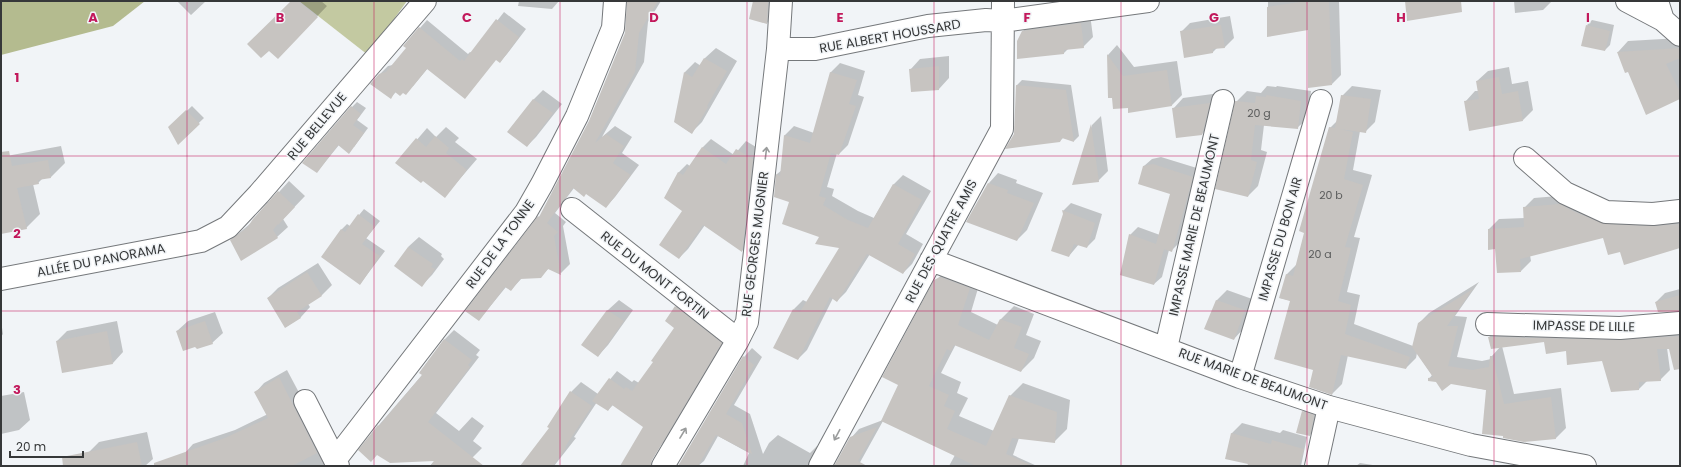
<svg xmlns="http://www.w3.org/2000/svg" width="1681" height="467" viewBox="0 0 1681 467" font-family="Poppins,sans-serif">
	<style>
		.green { fill: #c3c9a1 }
		.forest { fill: #b4bb8f }
		.shadow { fill: #0003 }
		.building { fill: #c7c4c1 }
		.lines { fill: none; stroke-linecap: round; stroke-linejoin: round }
		.minor-casing { stroke: #75787b; stroke-width: 24 }
		.minor { stroke: #fff; stroke-width: 22 }
		.oneway { stroke: #9a9c9c }
		.grid { fill: none; stroke: #c2185b; stroke-width: 1; stroke-opacity: 0.55 }
		.labels { text-anchor: middle; dominant-baseline: central; stroke-width: 3; stroke-linejoin: round; paint-order: stroke }
		.number-label { font-size: 11px; fill: #5a5b5b }
		.street-label { font-size: 13px; fill: #363839; stroke: #f1f4f7 }
		.grid-label { font-size: 13px; text-anchor: middle; font-weight: bold; fill: #c2185b; stroke: #f1f4f7; stroke-width: 3; stroke-linejoin: round; paint-order: stroke }
	</style>
	<rect width="100%" height="100%" fill="#f1f4f7"/>
	<!-- green -->
	<path class="green" d="M 299,1 L 407,1 L 368,55 Z"/>
	<!-- forest -->
	<path class="forest" d="M 1,1 L 145,1 L 113,26 L 1,55 Z"/>
	<!-- shadow -->
	<path class="shadow" d="M 177,1 L 206,1 L 191,15 Z
		M 293,1 L 321,1 L 327,6 L 288,47 Z
		M 519,1 L 559,1 L 552,9 L 518,6 Z
		M 630,1 L 661,1 L 648,22 L 644,62 L 602,137 L 615,126 L 632,137 L 622,153 L 639,165 L 615,197 L 606,207 L 586,193 L 574,188 L 555,213 L 566,222 L 563,226 L 570,264 L 561,273 L 549,268 L 540,277 L 522,278 L 511,290 L 506,287 L 479,320 L 539,217 L 543,213 L 589,122 L 626,33 Z
		M 754,1 L 773,1 L 772,18 L 767,23 Z
		M 1268,1 L 1339,1 L 1341,75 L 1332,84 L 1309,29 L 1268,36 Z
		M 1514,1 L 1552,1 L 1543,10 L 1515,13 Z
		M 504,12 L 526,29 L 507,54 L 500,62 L 497,59 L 428,68 L 413,86 L 396,92 L 391,97 L 380,74 L 388,66 L 393,65 L 408,48 L 405,45 L 427,20 L 468,54 L 470,52 L 472,53 Z
		M 1090,14 L 1093,37 L 1083,47 L 1068,49 L 1064,53 L 1023,31 L 1032,22 Z
		M 1230,16 L 1234,38 L 1225,47 L 1217,48 L 1213,52 L 1181,32 L 1190,23 Z
		M 1592,20 L 1614,25 L 1610,45 L 1605,50 L 1587,25 Z
		M 1680,38 L 1680,57 L 1679,58 L 1680,60 L 1680,98 L 1628,71 L 1626,72 L 1618,52 L 1628,41 Z
		M 1117,45 L 1134,67 L 1177,61 L 1182,95 L 1172,105 L 1129,107 L 1113,97 L 1109,97 L 1108,55 Z
		M 716,48 L 737,61 L 702,122 L 691,133 L 675,122 L 685,72 L 695,62 L 701,66 L 705,58 Z
		M 949,56 L 949,78 L 939,89 L 910,70 L 920,59 Z
		M 840,63 L 865,71 L 858,95 L 864,97 L 848,145 L 839,154 L 837,153 L 827,187 L 834,189 L 832,196 L 858,211 L 874,218 L 894,184 L 903,175 L 931,191 L 906,234 L 923,244 L 912,264 L 903,273 L 870,254 L 846,292 L 837,301 L 833,298 L 807,350 L 798,359 L 794,309 L 803,300 L 807,302 L 841,247 L 820,236 L 790,201 L 775,196 L 777,174 L 782,170 L 785,135 L 794,126 L 814,133 L 831,72 Z
		M 1509,67 L 1512,84 L 1528,81 L 1533,110 L 1523,120 L 1465,102 L 1475,91 L 1479,91 L 1477,81 L 1488,71 Z
		M 1022,80 L 1071,85 L 1079,136 L 1074,141 L 1064,137 L 1060,141 L 1015,134 L 1017,85 Z
		M 1267,86 L 1276,87 L 1277,86 L 1311,91 L 1308,118 L 1297,128 L 1264,125 L 1261,150 L 1267,152 L 1258,186 L 1248,196 L 1236,102 L 1247,91 L 1261,93 Z
		M 1352,86 L 1381,90 L 1375,122 L 1365,132 L 1360,131 L 1353,170 L 1372,175 L 1354,237 L 1360,238 L 1347,292 L 1360,295 L 1354,324 L 1413,346 L 1419,323 L 1429,313 L 1479,282 L 1455,316 L 1467,317 L 1457,357 L 1482,361 L 1491,359 L 1491,357 L 1501,346 L 1492,348 L 1489,337 L 1498,328 L 1680,328 L 1680,348 L 1667,348 L 1670,370 L 1660,380 L 1647,381 L 1639,389 L 1602,360 L 1566,350 L 1545,341 L 1502,346 L 1514,394 L 1561,388 L 1566,428 L 1556,438 L 1524,441 L 1487,390 L 1429,379 L 1432,375 L 1417,353 L 1416,358 L 1406,368 L 1348,355 L 1342,384 L 1332,394 L 1315,370 L 1292,301 L 1280,298 L 1287,274 L 1297,264 L 1330,128 L 1338,120 L 1342,96 Z
		M 543,90 L 562,104 L 536,137 L 527,146 L 508,132 L 534,99 Z
		M 1220,93 L 1213,123 L 1202,134 L 1173,109 L 1183,98 Z
		M 357,102 L 366,108 L 357,120 L 368,128 L 354,147 L 339,145 L 317,172 L 352,107 Z
		M 192,106 L 204,118 L 178,143 L 170,127 Z
		M 1101,116 L 1108,171 L 1098,181 L 1073,184 L 1092,125 Z
		M 446,127 L 459,138 L 455,142 L 477,159 L 445,196 L 423,180 L 397,163 L 427,128 L 436,137 Z
		M 711,139 L 734,155 L 746,141 L 761,150 L 751,242 L 742,251 L 705,225 L 688,249 L 679,258 L 684,210 L 678,173 L 687,164 L 690,166 L 703,147 Z
		M 61,146 L 65,163 L 51,177 L 43,178 L 38,183 L 33,184 L 40,214 L 26,228 L 1,233 L 1,157 Z
		M 1161,157 L 1200,169 L 1179,243 L 1172,250 L 1169,250 L 1162,277 L 1154,284 L 1130,235 L 1138,227 L 1160,235 L 1171,193 L 1144,166 L 1152,159 Z
		M 998,173 L 1017,180 L 1016,183 L 1043,193 L 1027,230 L 1017,240 L 989,183 Z
		M 289,181 L 305,196 L 283,219 L 288,227 L 277,237 L 231,240 L 251,223 Z
		M 1570,195 L 1680,215 L 1680,247 L 1620,251 L 1604,237 L 1530,255 L 1531,261 L 1521,271 L 1496,248 L 1489,229 L 1499,219 L 1525,218 L 1524,208 L 1534,198 Z
		M 1071,203 L 1102,214 L 1095,239 L 1087,247 L 1079,244 L 1069,256 L 1063,211 Z
		M 364,209 L 380,221 L 366,238 L 385,251 L 360,284 L 323,256 L 342,229 L 347,224 L 350,226 Z
		M 419,237 L 442,254 L 441,256 L 444,259 L 432,275 L 422,285 L 408,247 Z
		M 318,263 L 332,285 L 322,295 L 308,304 L 310,307 L 301,317 L 286,327 L 268,298 L 278,288 Z
		M 949,268 L 982,275 L 971,312 L 998,325 L 1001,319 L 1014,306 L 1034,314 L 1026,335 L 1041,341 L 1034,358 L 1021,371 L 956,344 L 941,373 L 961,382 L 957,393 L 968,398 L 959,416 L 994,431 L 1010,396 L 1023,383 L 1070,400 L 1067,429 L 1054,442 L 1019,438 L 1013,455 L 1037,466 L 949,466 L 955,455 L 883,421 L 858,466 L 835,466 L 851,438 L 859,429 L 883,420 L 899,384 L 935,281 Z
		M 1680,289 L 1680,310 L 1656,302 L 1665,293 Z
		M 1227,290 L 1255,300 L 1244,328 L 1234,339 L 1206,328 L 1217,300 Z
		M 619,300 L 633,310 L 608,345 L 598,356 L 583,345 L 608,310 Z
		M 684,300 L 729,335 L 666,440 L 661,445 L 648,466 L 621,466 L 645,427 L 613,405 L 608,410 L 597,402 L 574,437 L 576,438 L 554,466 L 522,466 L 550,428 L 571,392 L 581,382 L 598,394 L 617,371 L 632,382 L 634,380 L 639,383 L 654,362 L 675,328 L 676,307 Z
		M 215,312 L 223,333 L 212,343 L 177,331 L 188,321 Z
		M 1,321 L 3,334 L 1,337 Z
		M 117,321 L 123,352 L 113,363 L 57,341 L 67,331 Z
		M 454,330 L 480,350 L 476,355 L 479,357 L 436,413 L 459,431 L 472,417 L 484,426 L 473,441 L 482,448 L 473,457 L 459,458 L 453,466 L 430,466 L 435,460 L 378,454 L 360,450 L 379,425 L 423,374 L 420,372 L 445,339 Z
		M 752,348 L 762,357 L 734,405 L 750,414 L 763,454 L 769,443 L 778,435 L 810,453 L 817,446 L 819,447 L 820,466 L 743,466 L 749,453 L 718,436 L 704,461 L 698,466 L 690,466 L 744,357 Z
		M 287,370 L 338,466 L 190,466 L 185,453 L 193,444 L 235,430 L 268,414 L 256,392 L 264,383 Z
		M 24,392 L 30,420 L 19,430 L 1,434 L 1,396 Z
		M 1312,402 L 1323,406 L 1319,425 L 1310,435 L 1303,412 Z
		M 1242,423 L 1280,433 L 1283,430 L 1307,437 L 1301,466 L 1250,466 L 1251,464 L 1226,458 L 1232,433 Z
		M 147,432 L 153,459 L 145,466 L 92,466 L 89,452 L 99,442 Z
		M 1360,463 L 1379,466 L 1356,466 Z"/>
	<!-- building -->
	<path class="building" d="M 291,1 L 298,1 L 318,17 L 278,59 L 269,51 L 261,58 L 247,44 Z
		M 627,1 L 658,1 L 639,33 L 635,72 L 595,143 L 606,134 L 624,146 L 613,163 L 631,175 L 606,208 L 586,194 L 584,197 L 573,188 L 547,223 L 558,232 L 554,236 L 561,275 L 548,269 L 541,278 L 520,279 L 511,291 L 505,287 L 479,321 L 465,311 L 538,216 L 539,217 L 589,121 L 625,33 Z
		M 753,1 L 768,1 L 767,24 L 749,19 Z
		M 1306,1 L 1329,1 L 1332,85 L 1308,88 L 1308,30 L 1267,37 L 1267,7 Z
		M 1405,1 L 1461,1 L 1462,12 L 1407,21 Z
		M 496,19 L 519,37 L 500,63 L 496,60 L 465,99 L 427,69 L 406,95 L 403,93 L 400,96 L 395,92 L 391,99 L 370,84 L 379,74 L 386,72 L 406,48 L 403,46 L 419,27 L 460,61 L 462,59 L 464,61 Z
		M 1081,23 L 1084,48 L 1064,50 L 1064,54 L 1017,59 L 1017,41 L 1022,31 Z
		M 1221,25 L 1225,48 L 1213,49 L 1213,53 L 1184,58 L 1180,31 Z
		M 1586,25 L 1610,31 L 1605,51 L 1581,46 Z
		M 1680,48 L 1680,58 L 1666,64 L 1680,92 L 1680,99 L 1646,115 L 1628,72 L 1625,73 L 1617,52 Z
		M 1107,54 L 1123,76 L 1167,70 L 1172,106 L 1128,113 L 1128,108 L 1113,109 L 1112,98 L 1108,98 Z
		M 704,58 L 727,71 L 707,106 L 708,107 L 692,134 L 674,122 L 684,72 L 692,77 Z
		M 939,66 L 939,90 L 911,92 L 909,69 Z
		M 830,72 L 857,80 L 849,104 L 856,106 L 839,155 L 831,153 L 819,196 L 826,198 L 823,205 L 848,220 L 868,228 L 893,184 L 922,200 L 898,244 L 915,254 L 903,274 L 867,254 L 837,302 L 830,297 L 798,360 L 773,348 L 793,309 L 800,312 L 839,248 L 815,244 L 819,237 L 782,224 L 789,202 L 774,197 L 776,174 L 780,176 L 784,135 L 810,143 Z
		M 1499,77 L 1502,94 L 1518,91 L 1523,121 L 1469,131 L 1464,101 L 1479,99 L 1476,81 Z
		M 1016,85 L 1066,90 L 1074,142 L 1062,138 L 1060,142 L 1005,149 L 1014,134 Z
		M 1266,95 L 1301,101 L 1298,129 L 1255,125 L 1251,160 L 1257,162 L 1248,197 L 1215,189 L 1235,101 L 1255,103 L 1256,96 L 1266,97 Z
		M 1341,95 L 1371,99 L 1366,133 L 1340,129 L 1353,132 L 1344,179 L 1363,185 L 1345,247 L 1351,248 L 1338,301 L 1351,305 L 1345,334 L 1410,357 L 1406,369 L 1341,355 L 1332,395 L 1309,387 L 1313,370 L 1274,359 L 1290,301 L 1279,298 L 1286,274 L 1293,276 L 1304,233 L 1299,231 L 1329,127 L 1335,128 Z
		M 533,99 L 553,113 L 527,147 L 507,132 Z
		M 1210,103 L 1202,135 L 1176,138 L 1172,108 Z
		M 351,106 L 361,114 L 353,125 L 364,133 L 349,154 L 338,145 L 317,173 L 302,163 Z
		M 186,110 L 200,124 L 178,145 L 168,127 Z
		M 1091,124 L 1099,182 L 1072,185 Z
		M 435,136 L 449,148 L 446,153 L 467,170 L 445,198 L 423,181 L 421,183 L 395,163 L 416,138 L 426,147 Z
		M 702,147 L 726,164 L 736,149 L 753,159 L 742,252 L 703,225 L 679,259 L 659,245 L 682,211 L 664,198 L 678,172 L 683,175 Z
		M 9,151 L 12,166 L 48,160 L 51,178 L 38,180 L 39,184 L 17,188 L 27,229 L 1,234 L 1,152 Z
		M 1153,164 L 1193,177 L 1172,252 L 1164,249 L 1154,285 L 1120,275 L 1129,234 L 1156,244 L 1170,194 L 1138,184 L 1143,166 Z
		M 988,183 L 1008,190 L 1007,193 L 1034,203 L 1017,241 L 966,222 Z
		M 278,191 L 295,207 L 278,225 L 277,224 L 277,225 L 273,230 L 278,238 L 241,261 L 230,240 L 247,228 L 253,219 Z
		M 1560,204 L 1575,212 L 1605,224 L 1653,226 L 1680,224 L 1680,248 L 1624,265 L 1620,252 L 1608,255 L 1603,238 L 1520,259 L 1521,272 L 1497,273 L 1495,249 L 1488,250 L 1488,229 L 1524,227 L 1523,207 Z
		M 1062,210 L 1095,223 L 1087,248 L 1074,244 L 1069,257 L 1051,251 L 1063,214 Z
		M 358,214 L 375,227 L 362,244 L 380,256 L 360,285 L 321,257 L 341,229 L 345,232 Z
		M 408,247 L 433,264 L 431,267 L 435,269 L 422,287 L 394,266 Z
		M 307,272 L 322,296 L 297,312 L 301,318 L 285,328 L 267,298 Z
		M 940,277 L 970,288 L 958,325 L 989,340 L 1000,319 L 1022,327 L 1014,348 L 1029,354 L 1021,372 L 954,345 L 951,351 L 947,349 L 929,386 L 949,395 L 944,406 L 955,411 L 947,429 L 986,446 L 1009,395 L 1057,412 L 1055,443 L 1012,438 L 1006,454 L 1033,466 L 976,466 L 881,421 L 898,385 L 882,377 L 934,280 Z
		M 1473,289 L 1447,326 L 1458,326 L 1448,366 L 1472,370 L 1489,367 L 1490,356 L 1492,356 L 1504,404 L 1551,397 L 1556,439 L 1524,442 L 1503,438 L 1503,436 L 1482,434 L 1486,390 L 1451,384 L 1442,391 L 1436,382 L 1428,381 L 1428,378 L 1433,377 L 1412,347 L 1418,323 Z
		M 1680,295 L 1680,311 L 1658,312 L 1655,302 Z
		M 1216,300 L 1245,310 L 1234,340 L 1204,329 Z
		M 675,306 L 722,343 L 652,460 L 651,466 L 620,466 L 643,427 L 612,405 L 608,411 L 592,401 L 609,378 L 624,389 L 626,387 L 632,391 L 653,362 L 651,361 L 674,328 L 665,321 Z
		M 607,310 L 624,321 L 598,357 L 581,345 Z
		M 205,321 L 213,344 L 197,349 L 195,347 L 183,351 L 176,331 Z
		M 107,331 L 113,364 L 62,373 L 56,341 Z
		M 1680,336 L 1680,369 L 1674,370 L 1669,349 L 1657,349 L 1661,381 L 1639,382 L 1639,390 L 1611,392 L 1602,361 L 1567,365 L 1566,351 L 1546,354 L 1544,342 L 1491,349 L 1488,337 L 1620,340 Z
		M 444,339 L 472,360 L 468,365 L 470,367 L 428,422 L 484,466 L 430,466 L 434,461 L 390,463 L 377,455 L 371,462 L 358,450 L 378,425 L 379,426 L 422,375 L 419,373 Z
		M 743,356 L 754,365 L 726,414 L 742,423 L 752,454 L 716,435 L 698,466 L 678,466 Z
		M 279,377 L 317,453 L 292,466 L 154,466 L 154,463 L 225,438 L 268,418 L 254,392 Z
		M 570,391 L 592,406 L 565,447 L 566,448 L 553,466 L 520,466 L 549,428 L 547,427 Z
		M 1302,411 L 1314,415 L 1310,436 L 1296,433 Z
		M 877,427 L 858,461 L 867,466 L 834,466 L 850,437 Z
		M 1231,433 L 1271,444 L 1272,440 L 1304,449 L 1299,466 L 1247,466 L 1248,464 L 1225,459 Z
		M 137,442 L 142,466 L 63,466 L 62,457 Z"/>
	<g class="lines">
		<!-- minor casing -->
		<g class="minor-casing">
			<path id="minor" d="M 1627,1 L 1663,20
				M 1657,1 L 1663,20 L 1680,35
				M 778,49 L 815,49 L 928,26 L 986,20 L 1002,21 L 1148,1
				M 1525,158 L 1565,193 L 1606,212 L 1653,214 L 1680,211
				M 572,209 L 738,340
				M 931,260 L 1240,377 L 1329,407 L 1471,445 L 1585,466
				M 1,279 L 201,241 L 228,227 L 259,194 L 425,1
				M 1487,324 L 1620,328 L 1680,323
				M 1166,348 L 1223,101
				M 1240,377 L 1321,101
				M 305,401 L 338,466
				M 335,460 L 526,212 L 542,184 L 577,116 L 613,28 L 615,1
				M 663,466 L 738,340 L 747,322 L 778,49 L 781,1
				M 820,466 L 1002,129 L 1003,1
				M 1316,466 L 1329,407"/>
		</g>
		<!-- minor -->
		<use href="#minor" class="minor"/>
	</g>
	<!-- one-way arrows -->
	<defs><path id="oneway-shaft" d="M-6 0H5M1.5-3L5.5 0L1.5 3" fill="none" stroke-width="1.6" stroke-linecap="round" stroke-linejoin="round"/></defs>
	<g class="oneway">
		<use href="#oneway-shaft" transform="translate(766 153) rotate(-83)"/>
		<use href="#oneway-shaft" transform="translate(683 433) rotate(-59)"/>
		<use href="#oneway-shaft" transform="translate(837 435) rotate(118)"/>
	</g>
	<!-- grid -->
	<path class="grid" d="M 187,1 L 187,466M 374,1 L 374,466M 560,1 L 560,466M 747,1 L 747,466M 934,1 L 934,466M 1121,1 L 1121,466M 1307,1 L 1307,466M 1494,1 L 1494,466M 1,156 L 1680,156M 1,311 L 1680,311"/>
	<g class="labels">
		<!-- number labels -->
		<g class="number-label">
			<text x="1259" y="113">20 g</text>
			<text x="1331" y="195">20 b</text>
			<text x="1320" y="254">20 a</text>
		</g>
		<!-- street labels -->
		<g class="street-label">
			<text transform="translate(890 36) rotate(-10)">RUE ALBERT HOUSSARD</text>
			<text transform="translate(317 126) rotate(-50)">RUE BELLEVUE</text>
			<text transform="translate(1194 225) rotate(-77)">IMPASSE MARIE DE BEAUMONT</text>
			<text transform="translate(1280 239) rotate(-74)">IMPASSE DU BON AIR</text>
			<text transform="translate(941 241) rotate(-62)">RUE DES QUATRE AMIS</text>
			<text transform="translate(500 244) rotate(-54)">RUE DE LA TONNE</text>
			<text transform="translate(755 244) rotate(-83)">RUE GEORGES MUGNIER</text>
			<text transform="translate(101 260) rotate(-11)">ALLÉE DU PANORAMA</text>
			<text transform="translate(655 275) rotate(38)">RUE DU MONT FORTIN</text>
			<text transform="translate(1584 326) rotate(1)">IMPASSE DE LILLE</text>
			<text transform="translate(1253 379) rotate(20)">RUE MARIE DE BEAUMONT</text>
		</g>
	</g>
	<g class="grid-label">
		<text x="93" y="22">A</text>
		<text x="280" y="22">B</text>
		<text x="467" y="22">C</text>
		<text x="654" y="22">D</text>
		<text x="840" y="22">E</text>
		<text x="1027" y="22">F</text>
		<text x="1214" y="22">G</text>
		<text x="1401" y="22">H</text>
		<text x="1588" y="22">I</text>
		<text x="17" y="82">1</text>
		<text x="17" y="238">2</text>
		<text x="17" y="394">3</text>
	</g>
	<!-- border -->
	<rect width="1681" height="467" fill="none" stroke="#363839" stroke-width="4"/>
	<!-- scale -->
	<path d="M10 451v6h73v-6" fill="none" stroke="#363839" stroke-width="2"/>
	<text x="16" y="451" font-size="12" fill="#363839" stroke="#f1f4f7" stroke-width="3" paint-order="stroke">20 m</text>
</svg>
